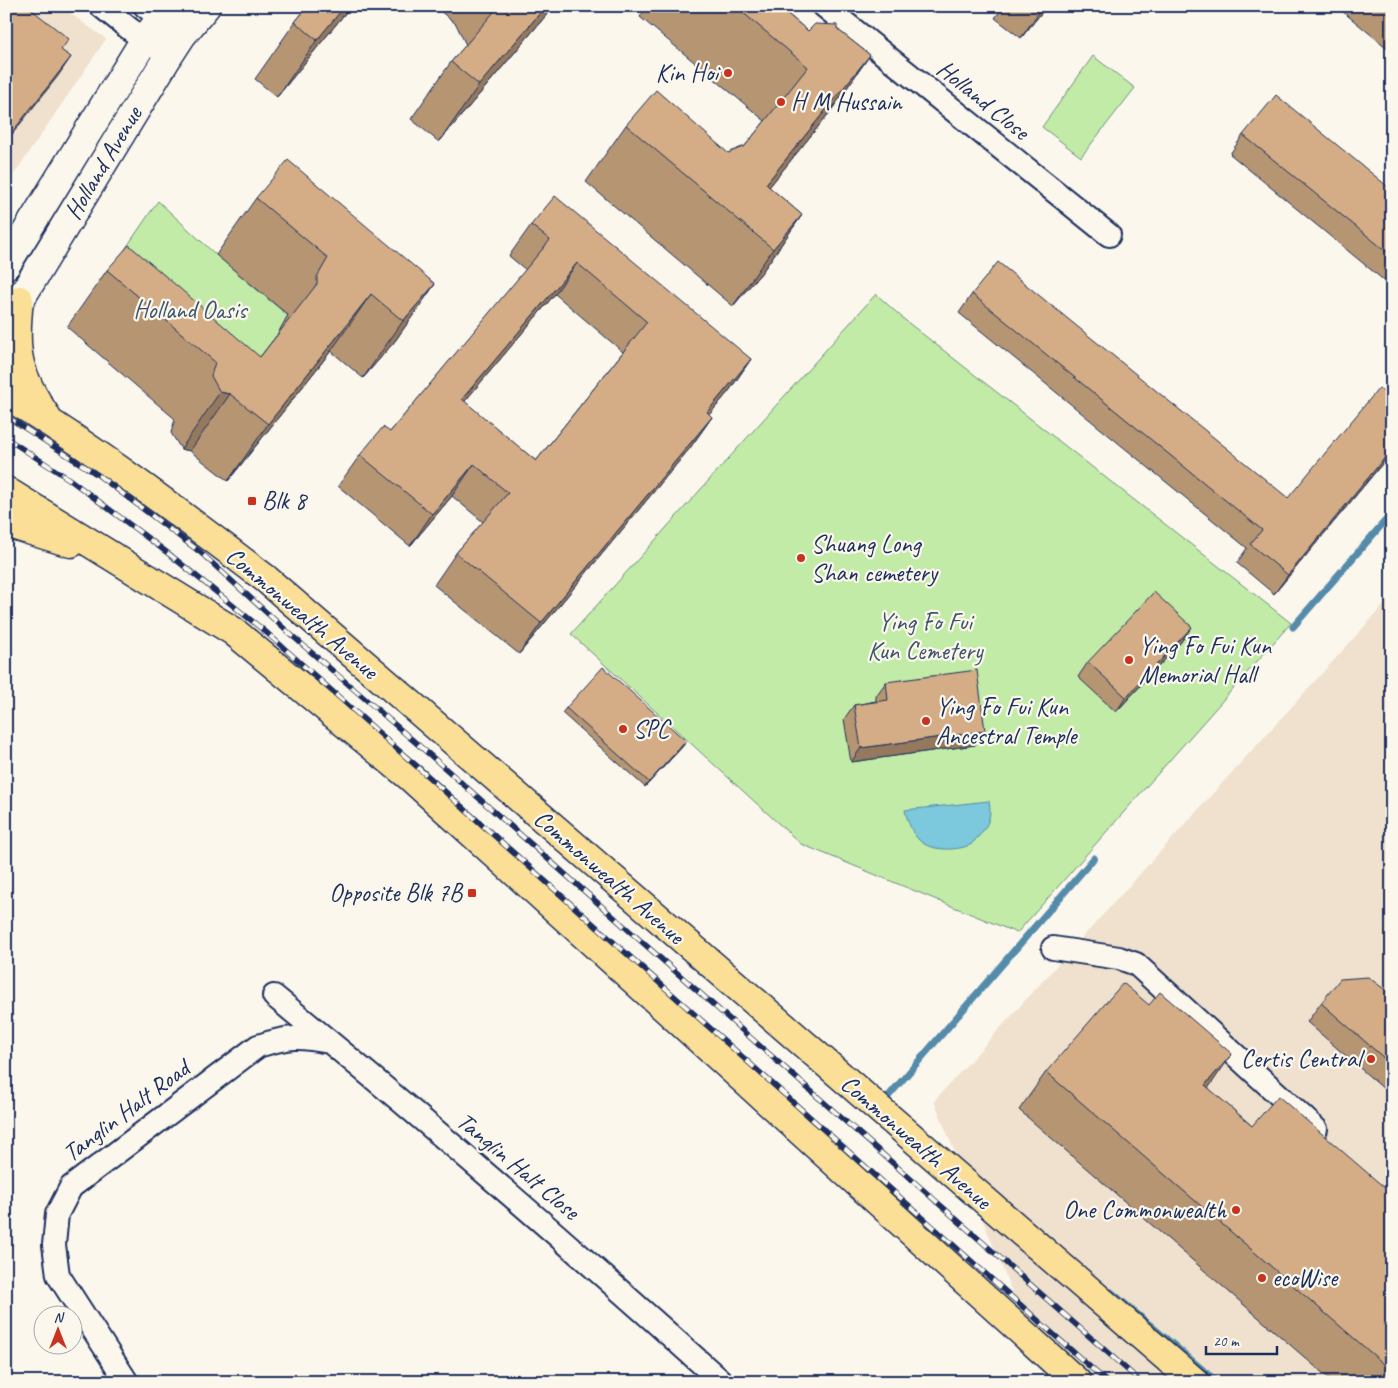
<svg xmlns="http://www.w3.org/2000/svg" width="1398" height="1388" viewBox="0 0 1398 1388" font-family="Caveat,sans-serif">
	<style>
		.built { fill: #efe1cd }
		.green { fill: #c2eba7; stroke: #6e8d82 }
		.water { fill: #7cc8dc; stroke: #558baa }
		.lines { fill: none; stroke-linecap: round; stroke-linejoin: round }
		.stream { stroke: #558baa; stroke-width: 7 }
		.minor-casing { stroke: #1b2f5e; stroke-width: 26 }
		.tertiary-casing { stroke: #1b2f5e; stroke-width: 31 }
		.primary-casing { stroke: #1b2f5e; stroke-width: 31 }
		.minor { stroke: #fbf7ec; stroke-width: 22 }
		.tertiary { stroke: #fbf7ec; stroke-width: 28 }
		.primary { stroke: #fbdf96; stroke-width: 28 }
		.rail-casing { stroke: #1b2f5e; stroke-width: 5.5 }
		.rail { stroke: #fbf7ec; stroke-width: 4; stroke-dasharray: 11; stroke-linecap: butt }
		.wall { fill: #b69573; stroke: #1b2f5e; fill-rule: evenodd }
		.shaded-wall { fill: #94795e; stroke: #1b2f5e }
		.building { fill: #d4ad86; stroke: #1b2f5e; fill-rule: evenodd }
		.poi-dot { fill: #c8321e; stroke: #fbf7ec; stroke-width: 2 }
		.labels { text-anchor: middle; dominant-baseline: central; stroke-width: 4.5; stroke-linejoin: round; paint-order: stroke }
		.poi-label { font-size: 25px; fill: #1b2f5e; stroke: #fbf7ec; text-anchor: start }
		.street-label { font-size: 25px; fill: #1b2f5e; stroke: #fbf7ec }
		.park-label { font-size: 25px; fill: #3c556d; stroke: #fbf7ec }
	</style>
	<rect width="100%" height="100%" fill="#fbf7ec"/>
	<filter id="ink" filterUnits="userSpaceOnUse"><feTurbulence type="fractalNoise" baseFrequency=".02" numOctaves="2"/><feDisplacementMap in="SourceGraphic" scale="10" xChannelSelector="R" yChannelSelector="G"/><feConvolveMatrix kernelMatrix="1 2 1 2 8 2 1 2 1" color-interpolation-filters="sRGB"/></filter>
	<g filter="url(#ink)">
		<!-- built -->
		<path class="built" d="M 6,6 L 60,6 L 106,39 L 6,186 Z
			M 1392,596 L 1392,1382 L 1049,1382 L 934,1101 Z"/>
		<!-- green -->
		<path class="green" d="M 1093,56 L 1135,88 L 1081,157 L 1042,127 Z
			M 158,201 L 216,255 L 293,320 L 215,422 L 89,302 Z
			M 876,294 L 906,321 L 1291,623 L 1017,933 L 801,844 L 571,634 Z"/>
		<!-- water -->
		<path class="water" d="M 989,801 C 992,816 988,826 978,837 C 975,839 973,844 970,845 C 956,851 931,851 920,841 C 912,834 907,820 905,810 Z"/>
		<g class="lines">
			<!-- stream -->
			<path class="stream" d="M 1293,627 L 1392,513
				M 890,1103 L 886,1099 L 1094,858
				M 1111,1292 L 1217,1382"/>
			<!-- minor casing -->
			<g class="minor-casing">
				<path id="minor" d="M 101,6 L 131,30 L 160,49
					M 145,6 L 173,28
					M 824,6 L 1109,235
					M 1053,948 L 1119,958 L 1136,964 L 1316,1129
					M 274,996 C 427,1121 576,1250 722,1382
					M 127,1382 L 58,1275 L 54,1245 L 57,1214 L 71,1187 L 258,1046 C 289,1036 299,1036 330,1042"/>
			</g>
			<!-- tertiary casing -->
			<g class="tertiary-casing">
				<path id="tertiary" d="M 6,265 L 145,39 L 171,6
					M 7,321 L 169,55 L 182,35 L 206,6"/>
			</g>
			<!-- primary casing -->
			<g class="primary-casing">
				<path id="primary" d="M 19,300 C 13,352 17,373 46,416
					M 6,395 C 97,450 182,515 266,579 L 1195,1382
					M 6,491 L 233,631 L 409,776 L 1077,1382
					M 6,523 L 71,543"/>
			</g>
			<!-- minor -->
			<use href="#minor" class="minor"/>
			<!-- tertiary -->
			<use href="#tertiary" class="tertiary"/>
			<!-- primary -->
			<use href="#primary" class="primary"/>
			<!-- rail casing -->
			<g class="rail-casing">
				<path id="rail" d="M 6,416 L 98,475 L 200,552 L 289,633 L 430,755 L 1141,1382
					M 6,438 L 69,479 L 169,554 L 267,633 L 1107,1382"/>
			</g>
			<!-- rail -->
			<use href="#rail" class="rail"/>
		</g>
		<!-- wall -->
		<path class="wall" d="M 308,6 L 351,6 L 277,97 L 255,79 L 295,22 Z
			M 434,6 L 554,6 L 439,142 L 411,119 L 451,62 L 466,45 L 456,24 Z
			M 647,6 L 778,6 L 808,31 L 837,29 L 870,55 L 830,112 L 769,187 L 802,215 L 762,272 L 733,306 L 586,182 L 626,125 L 728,153 L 745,146 L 765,121 L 640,17 Z
			M 1000,6 L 1047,6 L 1021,38 L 995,18 L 1002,8 Z
			M 1336,6 L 1392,6 L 1392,52 Z
			M 1243,135 L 1392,190 L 1392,287 L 1230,154 Z
			M 256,198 L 435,284 L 395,341 L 363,378 L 331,351 L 228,481 L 190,451 L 181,449 L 171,433 L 175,419 L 67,327 L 107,270 L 260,357 L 277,335 L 288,315 L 216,255 Z
			M 531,225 L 751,359 L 729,391 L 709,415 L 712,417 L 690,448 L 519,654 L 434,585 L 456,553 L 483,522 L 452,496 L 410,546 L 338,486 L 360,455 L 390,432 L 526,270 L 509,256 ZM 555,294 L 623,352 L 536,461 L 464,402 Z
			M 972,294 L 1288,498 L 1392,452 L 1274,594 L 1237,563 L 1247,548 L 959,313 Z
			M 1181,642 L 1116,712 L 1078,677 L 1088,662 Z
			M 886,682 L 975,745 L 851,762 L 844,719 L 854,705 L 876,701 L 876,696 Z
			M 566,708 L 686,741 L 683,746 L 645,787 L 562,713 Z
			M 1392,995 L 1392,1096 L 1307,1022 L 1321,1003 Z
			M 1149,1005 L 1208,1088 L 1252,1126 L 1392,1194 L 1392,1382 L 1333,1382 L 1019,1110 L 1046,1072 Z"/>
		<!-- shaded-wall -->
		<path class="shaded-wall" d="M 345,6 L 351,6 L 277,97 L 317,40 Z
			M 546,6 L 554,6 L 439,142 L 479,85 Z
			M 1043,6 L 1047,6 L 1021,38 Z
			M 870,55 L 830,112 L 741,222 L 766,184 Z
			M 71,57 L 58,76 L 6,142 L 6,140 Z
			M 802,215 L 762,272 L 733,306 L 773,249 Z
			M 577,263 L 555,294 L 440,431 L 462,399 Z
			M 435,284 L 395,341 L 363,378 L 403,321 Z
			M 371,294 L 331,351 L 228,481 L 268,424 Z
			M 751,359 L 729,391 L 685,444 L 707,412 Z
			M 220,392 L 230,394 L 190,451 L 181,449 Z
			M 712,417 L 690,448 L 519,654 L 541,623 Z
			M 1392,449 L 1392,452 L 1274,594 L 1288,575 Z
			M 474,464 L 452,496 L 410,546 L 432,514 Z
			M 1192,627 L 1181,642 L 1116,712 L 1126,697 Z
			M 985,731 L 975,745 L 851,762 L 861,748 Z
			M 686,741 L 683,746 L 645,787 L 649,782 Z
			M 1232,1054 L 1205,1093 L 1205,1085 Z"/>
		<!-- building -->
		<path class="building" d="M 6,6 L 27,6 L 69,39 L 61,50 L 71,57 L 6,140 L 6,54 L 7,53 L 6,52 Z
			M 308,6 L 345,6 L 317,40 L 295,22 Z
			M 499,6 L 546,6 L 479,85 L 451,62 Z
			M 735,6 L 778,6 L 808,31 L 815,24 L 837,25 L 837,29 L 870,55 L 766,184 L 802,215 L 773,249 L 626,125 L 656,90 L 728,153 L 745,146 L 808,67 Z
			M 1276,95 L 1392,190 L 1392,256 L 1243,135 Z
			M 288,160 L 435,284 L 403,321 L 371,294 L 268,424 L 230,394 L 220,392 L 211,376 L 215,362 L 107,270 L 129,245 L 260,357 L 317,284 L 317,277 L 328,258 L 256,198 Z
			M 555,196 L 751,359 L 707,412 L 712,417 L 541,623 L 456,553 L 508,493 L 474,464 L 432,514 L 360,455 L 383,427 L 390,432 L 550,240 L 531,225 ZM 577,263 L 647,322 L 536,461 L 462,399 Z
			M 998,262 L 1288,498 L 1379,388 L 1392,399 L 1392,449 L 1288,575 L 1250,544 L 1262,530 L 972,294 Z
			M 1154,592 L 1192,627 L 1126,697 L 1088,662 Z
			M 603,667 L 686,741 L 649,782 L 566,708 Z
			M 977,670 L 985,731 L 861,748 L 854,705 L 888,700 L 886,682 Z
			M 1368,977 L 1392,995 L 1392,1065 L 1321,1003 L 1340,979 Z
			M 1123,983 L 1149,1005 L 1160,992 L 1232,1054 L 1205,1085 L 1252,1126 L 1278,1096 L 1392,1194 L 1392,1371 L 1046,1072 Z"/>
	</g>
	<!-- markers -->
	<g class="poi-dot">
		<circle cx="728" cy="73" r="5"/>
		<circle cx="781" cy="102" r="5"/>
		<rect x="247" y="496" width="10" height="10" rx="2.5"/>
		<circle cx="801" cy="558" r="5"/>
		<circle cx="1129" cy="660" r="5"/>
		<circle cx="926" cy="721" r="5"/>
		<circle cx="623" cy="729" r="5"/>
		<rect x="467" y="888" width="10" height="10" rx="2.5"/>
		<circle cx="1371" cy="1059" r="5"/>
		<circle cx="1236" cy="1210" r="5"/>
		<circle cx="1262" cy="1278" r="5"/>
	</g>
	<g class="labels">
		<!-- poi labels -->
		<g class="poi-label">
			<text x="718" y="73" text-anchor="end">Kin Hoi</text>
			<text x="791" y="102">H M Hussain</text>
			<text x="262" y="501">Blk 8</text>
			<text x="811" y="544">Shuang Long<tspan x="811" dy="29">Shan cemetery</tspan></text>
			<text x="1139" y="646">Ying Fo Fui Kun<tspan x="1139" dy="29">Memorial Hall</tspan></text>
			<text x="936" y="707">Ying Fo Fui Kun<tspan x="936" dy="29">Ancestral Temple</tspan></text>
			<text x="633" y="729">SPC</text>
			<text x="462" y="893" text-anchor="end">Opposite Blk 7B</text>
			<text x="1361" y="1059" text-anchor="end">Certis Central</text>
			<text x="1226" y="1210" text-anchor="end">One Commonwealth</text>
			<text x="1272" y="1278">ecoWise</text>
		</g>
		<!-- street labels -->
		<g class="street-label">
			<text transform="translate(983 100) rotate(39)">Holland Close</text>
			<text transform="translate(103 163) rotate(-59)">Holland Avenue</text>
			<text transform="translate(302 613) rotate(40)">Commonwealth Avenue</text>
			<text transform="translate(609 877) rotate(41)">Commonwealth Avenue</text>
			<text transform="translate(126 1111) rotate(-37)">Tanglin Halt Road</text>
			<text transform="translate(916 1142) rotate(41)">Commonwealth Avenue</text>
			<text transform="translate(518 1166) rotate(40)">Tanglin Halt Close</text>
		</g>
		<!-- park labels -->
		<g class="park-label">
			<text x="190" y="310">Holland Oasis</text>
			<text x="925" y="622">Ying Fo Fui<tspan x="925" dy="29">Kun Cemetery</tspan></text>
		</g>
	</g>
	<!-- margin -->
	<rect width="1398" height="1388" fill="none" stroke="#fbf7ec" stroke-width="25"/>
	<rect x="12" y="12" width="1373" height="1363" fill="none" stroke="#1b2f5e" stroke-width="2" filter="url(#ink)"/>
	<!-- north arrow -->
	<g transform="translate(58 1330)"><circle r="24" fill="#fbf7ec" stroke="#a1a7b3"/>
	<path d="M0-4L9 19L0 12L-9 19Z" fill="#c8321e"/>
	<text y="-8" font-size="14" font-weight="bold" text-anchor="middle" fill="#1b2f5e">N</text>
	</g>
	<!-- scale -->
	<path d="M1206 1346v8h71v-8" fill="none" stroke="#1b2f5e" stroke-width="2.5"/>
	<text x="1213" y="1346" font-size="15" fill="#1b2f5e" stroke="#fbf7ec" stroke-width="4" paint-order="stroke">20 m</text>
</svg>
